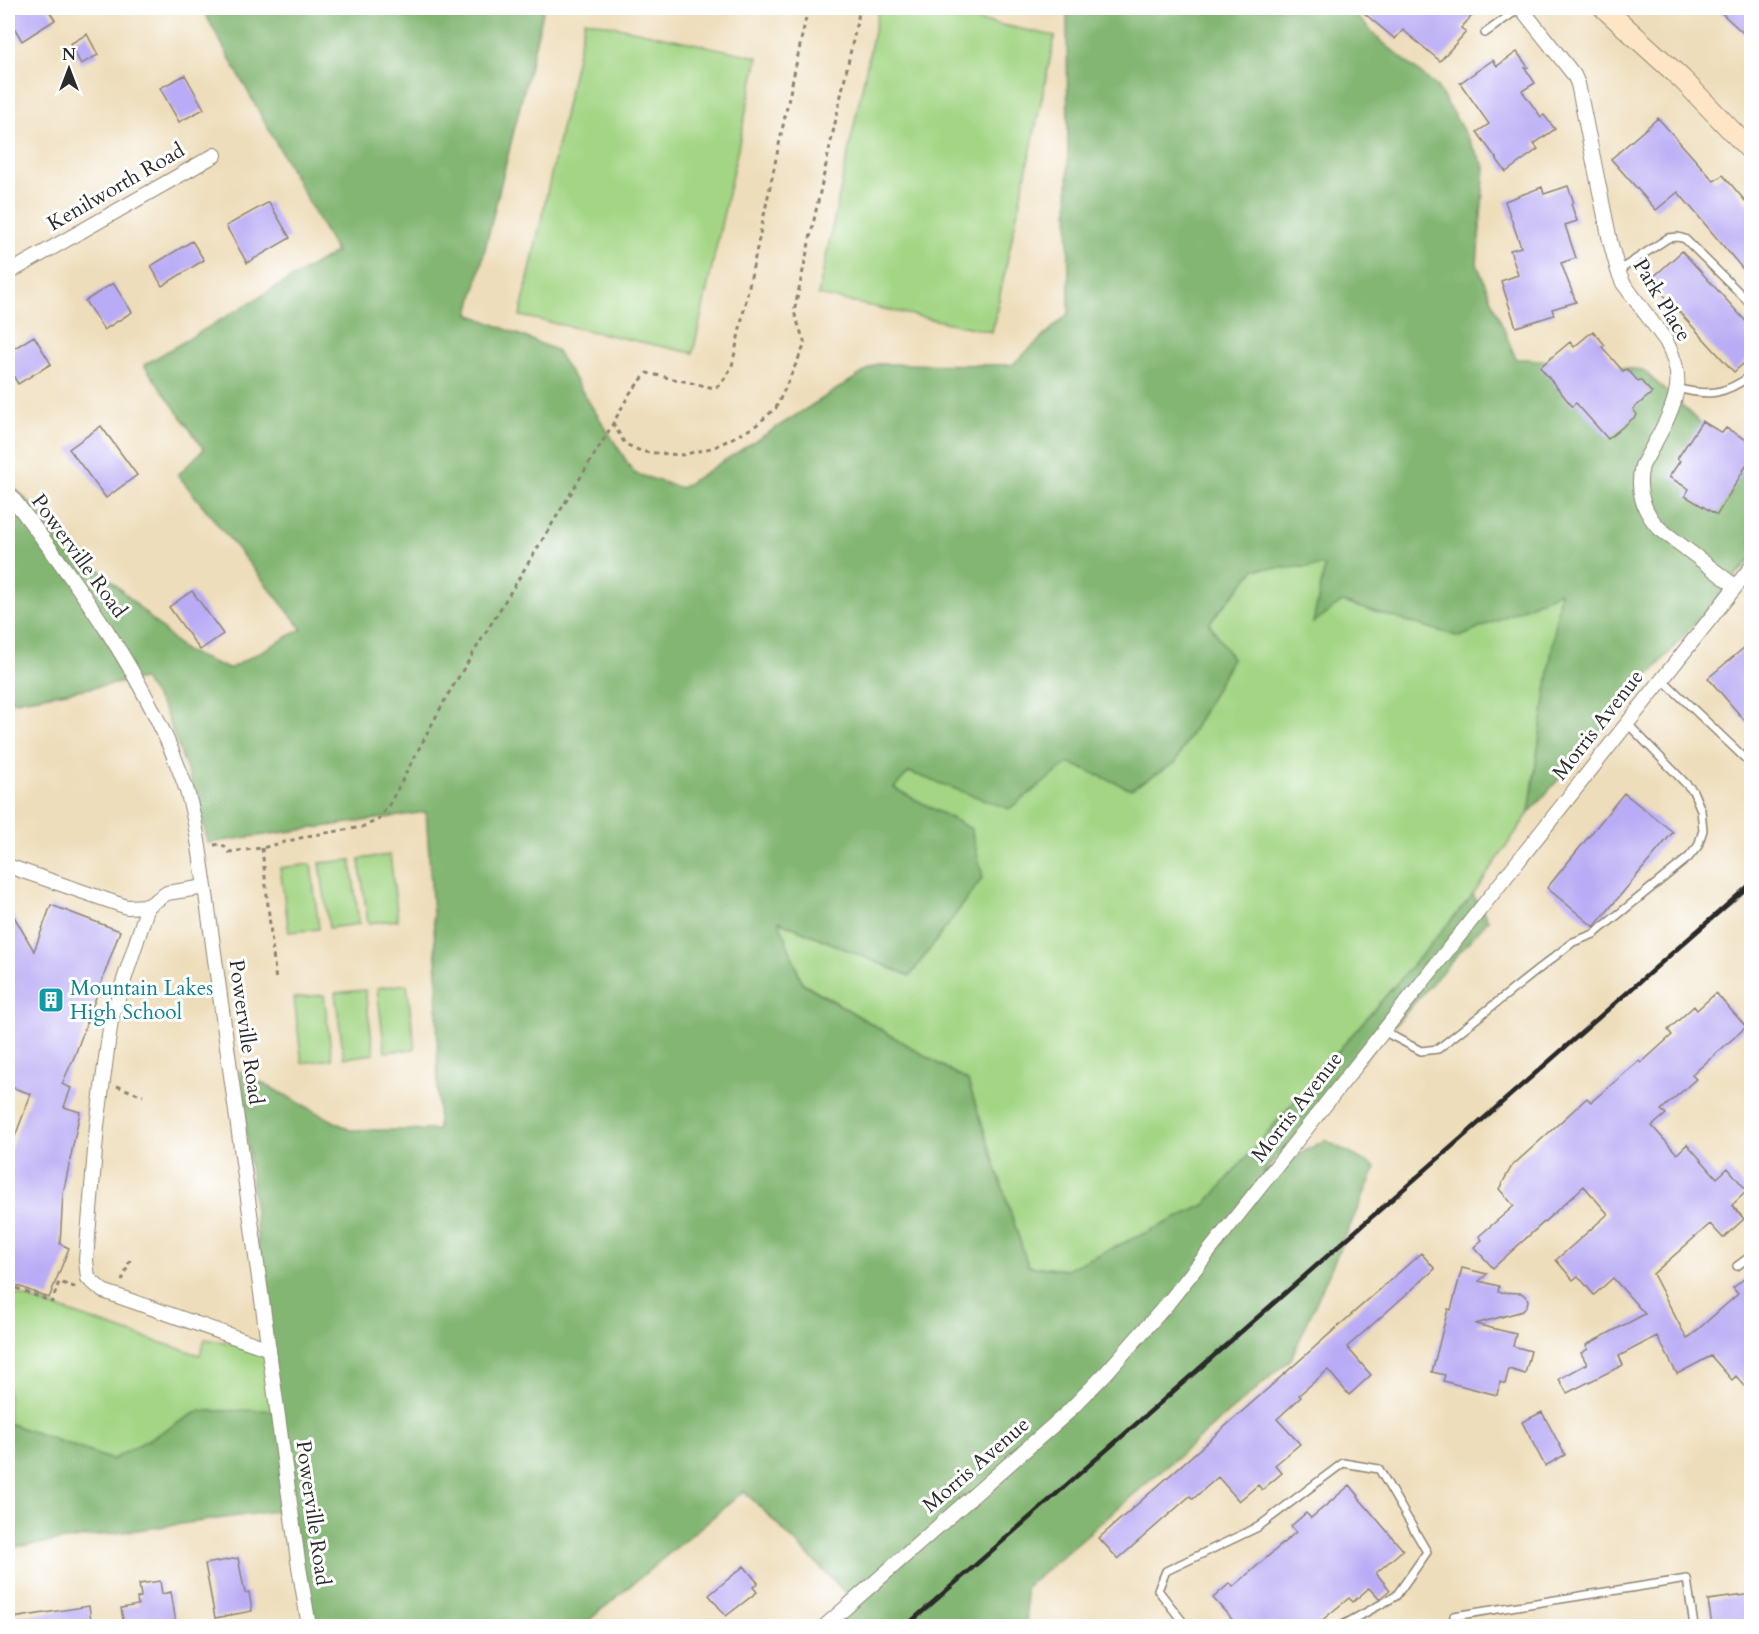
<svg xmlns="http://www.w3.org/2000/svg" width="1759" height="1634" viewBox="0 0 1759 1634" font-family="Cardo,serif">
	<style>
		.green { fill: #a3d584; stroke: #678058; stroke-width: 1.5 }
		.forest { fill: #82b672; stroke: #56704e; stroke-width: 1.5 }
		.building { fill: #b9abf5 }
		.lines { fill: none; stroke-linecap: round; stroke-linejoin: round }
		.service-casing { stroke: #8c8472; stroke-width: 10 }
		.minor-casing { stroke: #8c8472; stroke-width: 16 }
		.secondary-casing { stroke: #8c8472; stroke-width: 22 }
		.path { stroke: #8c8472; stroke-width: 3; stroke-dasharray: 4.5 4.5; stroke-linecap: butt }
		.service { stroke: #fff; stroke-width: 7 }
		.minor { stroke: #fff; stroke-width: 14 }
		.secondary { stroke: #fde5c5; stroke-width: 20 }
		.rail { stroke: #2b2b2b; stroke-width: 4.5 }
		.labels { text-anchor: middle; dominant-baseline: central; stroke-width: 6; stroke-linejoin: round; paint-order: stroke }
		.street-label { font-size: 21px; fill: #2b2b2b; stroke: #fff }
		.culture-label { font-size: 21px; fill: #0d838f; stroke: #fff; text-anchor: start }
	</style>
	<rect width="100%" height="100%" fill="#fff"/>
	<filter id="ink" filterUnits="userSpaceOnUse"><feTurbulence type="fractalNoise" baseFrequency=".0167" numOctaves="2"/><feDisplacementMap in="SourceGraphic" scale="12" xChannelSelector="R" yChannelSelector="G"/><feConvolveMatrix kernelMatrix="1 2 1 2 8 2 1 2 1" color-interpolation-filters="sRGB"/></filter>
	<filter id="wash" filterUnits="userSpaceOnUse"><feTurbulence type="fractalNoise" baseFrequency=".008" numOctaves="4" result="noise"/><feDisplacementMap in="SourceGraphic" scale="24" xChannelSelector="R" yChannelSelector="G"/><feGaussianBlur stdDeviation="1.35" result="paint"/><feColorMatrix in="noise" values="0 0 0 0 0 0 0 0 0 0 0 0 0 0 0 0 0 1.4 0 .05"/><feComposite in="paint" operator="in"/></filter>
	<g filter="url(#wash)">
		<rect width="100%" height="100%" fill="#eeddba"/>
		<!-- green -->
		<path class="green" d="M 879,8 L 919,8 L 1055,36 L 992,332 L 818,295 Z
			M 585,20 L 758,57 L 693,353 L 520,316 Z
			M 1325,566 L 1314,621 L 1342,602 L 1460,637 L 1561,591 L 1529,813 L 1473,895 L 1205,1205 L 1066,1270 L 1028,1266 L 967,1081 L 802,982 L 778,921 L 910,976 L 971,829 L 893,788 L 909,772 L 1009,808 L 1069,762 L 1131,789 L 1175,763 L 1232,659 L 1209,623 L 1255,569 Z
			M 390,855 L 398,920 L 368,923 L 359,859 Z
			M 351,860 L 359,924 L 329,928 L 320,863 Z
			M 311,864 L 319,929 L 289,932 L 280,868 Z
			M 407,984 L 415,1049 L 385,1052 L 377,988 Z
			M 365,990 L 374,1054 L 344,1058 L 335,993 Z
			M 324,995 L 332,1059 L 302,1063 L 294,998 Z
			M 8,1291 L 133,1334 L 200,1355 L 205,1339 L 269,1349 L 277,1411 L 199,1411 L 112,1460 L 8,1423 Z"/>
		<!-- forest -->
		<path class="forest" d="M 202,8 L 544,8 L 469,314 L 556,350 L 634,473 L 681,488 L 877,364 L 1012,365 L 1069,313 L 1067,9 L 1061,8 L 1349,8 L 1380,40 L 1437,87 L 1485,167 L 1477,264 L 1516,359 L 1528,359 L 1643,370 L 1751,470 L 1752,558 L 1529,813 L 1560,592 L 1460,637 L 1342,602 L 1313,623 L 1325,566 L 1255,569 L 1209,623 L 1232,658 L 1175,763 L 1131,789 L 1069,763 L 1009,809 L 909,772 L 894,788 L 971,829 L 983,877 L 910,976 L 779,921 L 802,983 L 968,1081 L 1028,1266 L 1066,1270 L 1205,1205 L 1473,895 L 1488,920 L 1262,1174 L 1325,1140 L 1376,1167 L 1291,1359 L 1025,1588 L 1027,1626 L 826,1626 L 854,1601 L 744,1491 L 582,1626 L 454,1626 L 453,1625 L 445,1626 L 306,1626 L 289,1509 L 8,1548 L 8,1423 L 112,1460 L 199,1411 L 277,1410 L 269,1349 L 240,1071 L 350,1130 L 438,1130 L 437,972 L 426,812 L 208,843 L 198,800 L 165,711 L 143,679 L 8,702 L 8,482 L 185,651 L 229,669 L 302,629 L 178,475 L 204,449 L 144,365 L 336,252 Z"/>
		<g id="blocks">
			<!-- building -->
			<path class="building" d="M 8,8 L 47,8 L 55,20 L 22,41 L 8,17 Z
				M 1358,8 L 1479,8 L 1461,28 L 1466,32 L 1440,61 L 1403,30 L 1395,39 Z
				M 1716,8 L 1752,8 L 1752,41 Z
				M 87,34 L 98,55 L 81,64 L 70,44 Z
				M 1517,52 L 1528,67 L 1525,68 L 1535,83 L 1522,91 L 1541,117 L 1544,115 L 1555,129 L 1534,144 L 1538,149 L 1506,172 L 1477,132 L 1489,124 L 1460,83 L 1493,60 L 1497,66 Z
				M 185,75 L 204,109 L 179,122 L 160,88 Z
				M 1658,118 L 1714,181 L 1723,175 L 1752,209 L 1752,280 L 1678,192 L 1656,210 L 1611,159 Z
				M 1568,186 L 1574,203 L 1571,204 L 1577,221 L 1565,225 L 1576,258 L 1561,263 L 1576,302 L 1552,309 L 1554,315 L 1516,327 L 1501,281 L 1518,275 L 1510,250 L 1521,247 L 1505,201 L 1542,187 L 1544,194 Z
				M 269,202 L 290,238 L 247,263 L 226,226 Z
				M 192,241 L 204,260 L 162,286 L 151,266 Z
				M 1682,251 L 1752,328 L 1752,356 L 1734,372 L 1650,280 Z
				M 113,283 L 132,312 L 104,330 L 85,301 Z
				M 1593,331 L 1605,345 L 1602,347 L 1623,371 L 1627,369 L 1638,381 L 1640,380 L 1652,393 L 1633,409 L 1637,415 L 1608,439 L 1576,403 L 1572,406 L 1540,367 L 1570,342 L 1574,347 Z
				M 34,336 L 51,364 L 18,384 L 8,367 L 8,352 Z
				M 1702,421 L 1722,433 L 1726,428 L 1752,443 L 1752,456 L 1717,515 L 1685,496 L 1689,489 L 1669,477 L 1680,461 L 1677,459 Z
				M 101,426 L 137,475 L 106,498 L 69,449 Z
				M 192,591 L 223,634 L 200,650 L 169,607 Z
				M 1752,641 L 1752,729 L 1708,678 Z
				M 1624,793 L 1673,832 L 1594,927 L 1547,888 Z
				M 51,905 L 120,931 L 75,1055 L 62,1084 L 71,1088 L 64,1107 L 80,1112 L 63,1194 L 60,1244 L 69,1248 L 49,1298 L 8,1282 L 8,1155 L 31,1094 L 8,1086 L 8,906 L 34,951 Z
				M 1716,993 L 1746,1027 L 1692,1075 L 1696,1079 L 1661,1110 L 1666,1114 L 1652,1126 L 1677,1154 L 1687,1144 L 1717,1178 L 1728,1168 L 1747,1191 L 1732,1205 L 1744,1219 L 1723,1238 L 1710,1224 L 1653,1274 L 1687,1339 L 1738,1294 L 1733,1288 L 1752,1272 L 1752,1394 L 1736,1376 L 1732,1380 L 1711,1356 L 1677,1374 L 1657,1336 L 1619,1356 L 1623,1365 L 1567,1393 L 1559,1379 L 1587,1364 L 1581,1353 L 1588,1349 L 1586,1345 L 1645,1314 L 1613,1278 L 1594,1295 L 1578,1276 L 1573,1280 L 1556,1260 L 1608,1214 L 1584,1186 L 1493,1268 L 1474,1247 L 1482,1240 L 1479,1236 L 1514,1206 L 1499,1189 L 1512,1166 L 1587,1098 L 1591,1102 L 1639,1061 L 1641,1063 L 1672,1035 L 1668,1030 L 1694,1006 L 1697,1010 Z
				M 1421,1253 L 1435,1269 L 1347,1347 L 1371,1375 L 1349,1395 L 1328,1370 L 1299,1395 L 1301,1397 L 1277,1419 L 1300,1444 L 1275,1465 L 1282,1473 L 1262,1490 L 1258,1485 L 1239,1501 L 1218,1477 L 1193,1499 L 1190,1496 L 1118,1559 L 1099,1538 Z
				M 1462,1268 L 1487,1274 L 1479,1281 L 1499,1286 L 1498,1292 L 1521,1293 L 1526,1296 L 1528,1300 L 1527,1306 L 1523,1311 L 1475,1324 L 1516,1334 L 1513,1346 L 1531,1351 L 1525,1374 L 1509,1369 L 1505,1384 L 1500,1382 L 1497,1395 L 1443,1381 L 1445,1375 L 1432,1372 L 1448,1309 L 1451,1310 Z
				M 1542,1412 L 1565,1455 L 1545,1466 L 1522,1422 Z
				M 1350,1485 L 1359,1496 L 1358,1497 L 1403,1550 L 1376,1573 L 1390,1590 L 1379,1599 L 1369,1588 L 1353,1602 L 1349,1598 L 1315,1626 L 1238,1626 L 1213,1598 L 1230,1583 L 1233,1587 L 1296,1532 L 1291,1526 L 1306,1513 L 1311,1518 Z
				M 238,1558 L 245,1593 L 249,1592 L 252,1611 L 215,1618 L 205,1564 Z
				M 744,1566 L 758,1583 L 753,1587 L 757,1592 L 726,1616 L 709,1595 Z
				M 160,1581 L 162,1594 L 171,1592 L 176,1623 L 153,1626 L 124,1626 L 121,1608 L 138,1605 L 137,1598 L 141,1597 L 139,1584 Z
				M 1752,1594 L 1752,1626 L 1712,1626 L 1708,1600 Z
				M 89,1606 L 92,1626 L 14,1626 L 13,1618 Z"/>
		</g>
	</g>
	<g filter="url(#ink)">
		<use href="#blocks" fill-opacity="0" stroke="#8c8472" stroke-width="1.5"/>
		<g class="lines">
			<!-- service casing -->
			<g class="service-casing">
				<path id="service" d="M 1485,33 L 1520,8
					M 1618,271 L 1668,238 L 1678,237 L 1685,239 L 1752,305
					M 1677,388 C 1709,397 1725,394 1752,375
					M 1662,679 L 1752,765
					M 1383,1031 L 1421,1051 L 1438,1049 L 1573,942 L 1594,934 L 1688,858 L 1698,846 L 1703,830 L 1701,810 L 1693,791 L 1627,723
					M 1737,1266 L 1752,1255
					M 1186,1626 L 1158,1590 L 1166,1571 L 1258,1527 L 1343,1463 L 1379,1469 L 1427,1552 L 1396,1596 L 1341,1626
					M 1456,1626 L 1454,1616 L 1687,1579 L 1694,1626"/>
			</g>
			<!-- minor casing -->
			<g class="minor-casing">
				<path id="minor" d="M 1521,8 L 1574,75 L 1578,84 L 1610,241 L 1618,271 L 1623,283 L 1666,341 C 1673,354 1679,372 1677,387 C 1674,413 1654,443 1642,466 C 1636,489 1643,512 1660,529 L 1735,586
					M 8,273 L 215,155
					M 8,492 C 77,584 148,678 186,788 C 196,819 200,854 205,887 L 298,1561 L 309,1626
					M 8,866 L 127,907 L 148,906
					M 205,887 L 167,893 L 148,906 L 111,1020 L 97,1126 L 86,1260 L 88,1278 L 103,1291 L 269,1349
					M 825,1626 L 1066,1414 L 1106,1373 L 1168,1303 L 1752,566"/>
			</g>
			<!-- secondary casing -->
			<g class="secondary-casing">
				<path id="secondary" d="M 1604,8 L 1682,79 L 1752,152"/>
			</g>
			<!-- path -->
			<path class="path" d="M 613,423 L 625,444 L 643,452 L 682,455 L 715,447 L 754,427 L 776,408 L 805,344 L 794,312 L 860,8
				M 214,845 L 222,844 L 229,852 L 262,848 L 308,836 L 362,827 L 378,820 L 390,803 L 447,696 L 607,434 L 630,393 L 647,373 L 714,388 L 721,384 L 732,366 L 808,8
				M 262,848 L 276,982
				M 117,1086 L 143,1096
				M 122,1281 L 130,1260
				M 8,1285 L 52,1302 L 59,1282 L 77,1288"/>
			<!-- service -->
			<use href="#service" class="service"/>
			<!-- minor -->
			<use href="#minor" class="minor"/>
			<!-- secondary -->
			<use href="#secondary" class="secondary"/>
			<!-- rail -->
			<path class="rail" d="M 906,1626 L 1752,883"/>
		</g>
	</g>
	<!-- icons -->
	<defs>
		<g id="building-square" transform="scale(1.35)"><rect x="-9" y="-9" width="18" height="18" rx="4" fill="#0f9aa8" stroke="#fff"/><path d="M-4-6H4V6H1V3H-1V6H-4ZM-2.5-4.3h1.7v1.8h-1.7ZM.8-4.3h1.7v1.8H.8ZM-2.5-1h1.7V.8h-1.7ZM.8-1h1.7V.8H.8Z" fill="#fff"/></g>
	</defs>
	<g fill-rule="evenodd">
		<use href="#building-square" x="51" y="1000"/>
	</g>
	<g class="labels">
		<!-- street labels -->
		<g class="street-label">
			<text transform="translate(116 187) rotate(-30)">Kenilworth Road</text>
			<text transform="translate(1662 300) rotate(59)">Park Place</text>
			<text transform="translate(79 556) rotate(54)">Powerville Road</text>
			<text transform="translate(1598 725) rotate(-52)">Morris Avenue</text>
			<text transform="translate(246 1032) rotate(82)">Powerville Road</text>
			<text transform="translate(1297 1107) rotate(-52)">Morris Avenue</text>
			<text transform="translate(976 1465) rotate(-41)">Morris Avenue</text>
			<text transform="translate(313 1513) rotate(82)">Powerville Road</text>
		</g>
		<!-- culture labels -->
		<g class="culture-label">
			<text x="70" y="988">Mountain Lakes<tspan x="70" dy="24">High School</tspan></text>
		</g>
	</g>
	<!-- margin -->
	<rect width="1759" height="1634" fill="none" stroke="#fff" stroke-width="30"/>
	<!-- north arrow -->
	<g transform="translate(69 69)" stroke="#ffffff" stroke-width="4.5" paint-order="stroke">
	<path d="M0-4.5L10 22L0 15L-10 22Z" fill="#2b2b2b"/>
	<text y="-9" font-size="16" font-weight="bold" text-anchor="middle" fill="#2b2b2b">N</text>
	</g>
</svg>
